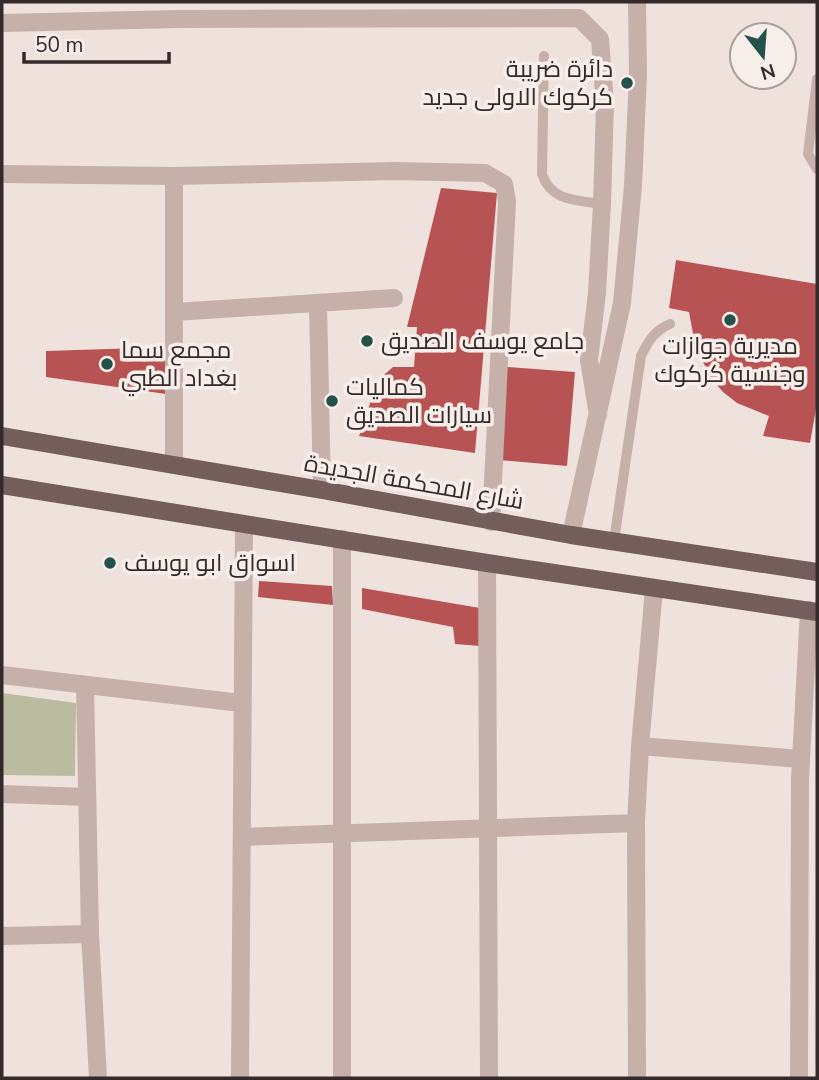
<svg xmlns="http://www.w3.org/2000/svg" width="819" height="1080" viewBox="0 0 819 1080" font-family="'Nunito Sans',Cairo,sans-serif">
	<style>
		.green { fill: #b9bc9f }
		.building { fill: #b75453 }
		.lines { fill: none; stroke-linecap: round; stroke-linejoin: round }
		.service { stroke: #c5b0aa; stroke-width: 10 }
		.minor { stroke: #c5b0aa; stroke-width: 18 }
		.primary { stroke: #745e5c; stroke-width: 18 }
		.poi-dot { fill: #235049; stroke: #f7ede9; stroke-width: 2.5 }
		.labels { text-anchor: middle; dominant-baseline: central; stroke-width: 7; stroke-linejoin: round; paint-order: stroke }
		.poi-label { font-size: 24px; fill: #342a29; stroke: #f7ede9; text-anchor: start }
		.street-label { font-size: 24px; fill: #342a29; stroke: #f7ede9 }
	</style>
	<rect width="100%" height="100%" fill="#efe2dd"/>
	<!-- green -->
	<path class="green" d="M 2,693 L 76,703 L 75,776 L 2,775 Z"/>
	<!-- building -->
	<path class="building" d="M 441,188 L 497,193 L 475,453 L 359,436 L 378,380 L 393,367 L 414,367 L 417,327 L 407,327 Z
		M 676,260 L 817,284 L 817,403 L 810,443 L 763,436 L 769,416 L 737,403 L 723,392 L 710,377 L 695,344 L 689,312 L 669,308 Z
		M 170,347 L 166,394 L 46,377 L 46,351 Z
		M 507,367 L 575,372 L 567,466 L 499,460 Z
		M 259,581 L 332,586 L 333,605 L 258,597 Z
		M 362,588 L 480,608 L 480,646 L 455,644 L 453,627 L 362,609 Z"/>
	<g class="lines">
		<!-- service -->
		<path class="service" d="M 544,56 L 542,174 C 551,202 578,200 602,204
			M 817,79 L 808,154 L 817,169
			M 614,541 L 641,356 C 649,340 654,331 670,324"/>
		<!-- minor -->
		<path class="minor" d="M 2,23 L 179,19 L 579,18 L 600,39 L 605,104 L 602,204 L 597,293 L 589,360 L 598,415
			M 2,174 L 174,176 L 394,171 L 485,173 L 504,184 L 507,201 L 491,522
			M 174,176 L 174,465
			M 318,303 L 322,490
			M 175,312 L 394,298
			M 571,535 L 622,303 L 633,186 L 638,75 L 637,2
			M 487,563 L 489,1078
			M 2,675 L 241,703
			M 85,686 L 90,934 L 98,1078
			M 640,746 L 801,759
			M 2,794 L 87,797
			M 242,837 L 636,823
			M 2,936 L 90,934
			M 240,1078 L 244,525
			M 342,1078 L 342,539
			M 637,1078 L 636,823 L 640,746 L 654,589
			M 799,1078 L 800,779 L 809,610"/>
		<!-- primary -->
		<path class="primary" d="M 2,436 L 322,490 L 571,535 L 817,572
			M 2,485 L 487,563 L 817,612"/>
	</g>
	<!-- markers -->
	<g class="poi-dot">
		<circle cx="627" cy="83" r="7"/>
		<circle cx="730" cy="320" r="7"/>
		<circle cx="367" cy="341" r="7"/>
		<circle cx="107" cy="364" r="7"/>
		<circle cx="332" cy="401" r="7"/>
		<circle cx="110" cy="563" r="7"/>
	</g>
	<g class="labels">
		<!-- poi labels -->
		<g class="poi-label">
			<text x="613" y="69" text-anchor="end">دائرة ضريبة<tspan x="613" dy="28">كركوك الاولی جدید</tspan></text>
			<text x="381" y="341">جامع يوسف الصديق</text>
			<text x="730" y="346" text-anchor="middle">مديرية جوازات<tspan x="730" dy="28">وجنسية كركوك</tspan></text>
			<text x="121" y="350">مجمع سما<tspan x="121" dy="28">بغداد الطبي</tspan></text>
			<text x="346" y="387">كماليات<tspan x="346" dy="28">سيارات الصديق</tspan></text>
			<text x="124" y="563">اسواق ابو يوسف</text>
		</g>
		<!-- street labels -->
		<g class="street-label">
			<text transform="translate(414 482) rotate(10)">شارع المحكمة الجديدة</text>
		</g>
	</g>
	<!-- border -->
	<rect width="819" height="1080" fill="none" stroke="#342a29" stroke-width="7"/>
	<!-- north arrow -->
	<g transform="translate(763 56) rotate(163)"><circle r="33" fill="#f7ede9" stroke="#a99f9c" stroke-width="2"/>
	<path d="M0-5L12 26L0 18L-12 26Z" fill="#235049"/>
	<text y="-10" font-size="19" font-weight="bold" text-anchor="middle" fill="#342a29">N</text>
	</g>
	<!-- scale -->
	<path d="M24 52v10h145v-10" fill="none" stroke="#342a29" stroke-width="3.5"/>
	<text x="35" y="52" font-size="21" fill="#342a29" stroke="#f7ede9" stroke-width="5" paint-order="stroke">50 m</text>
</svg>
